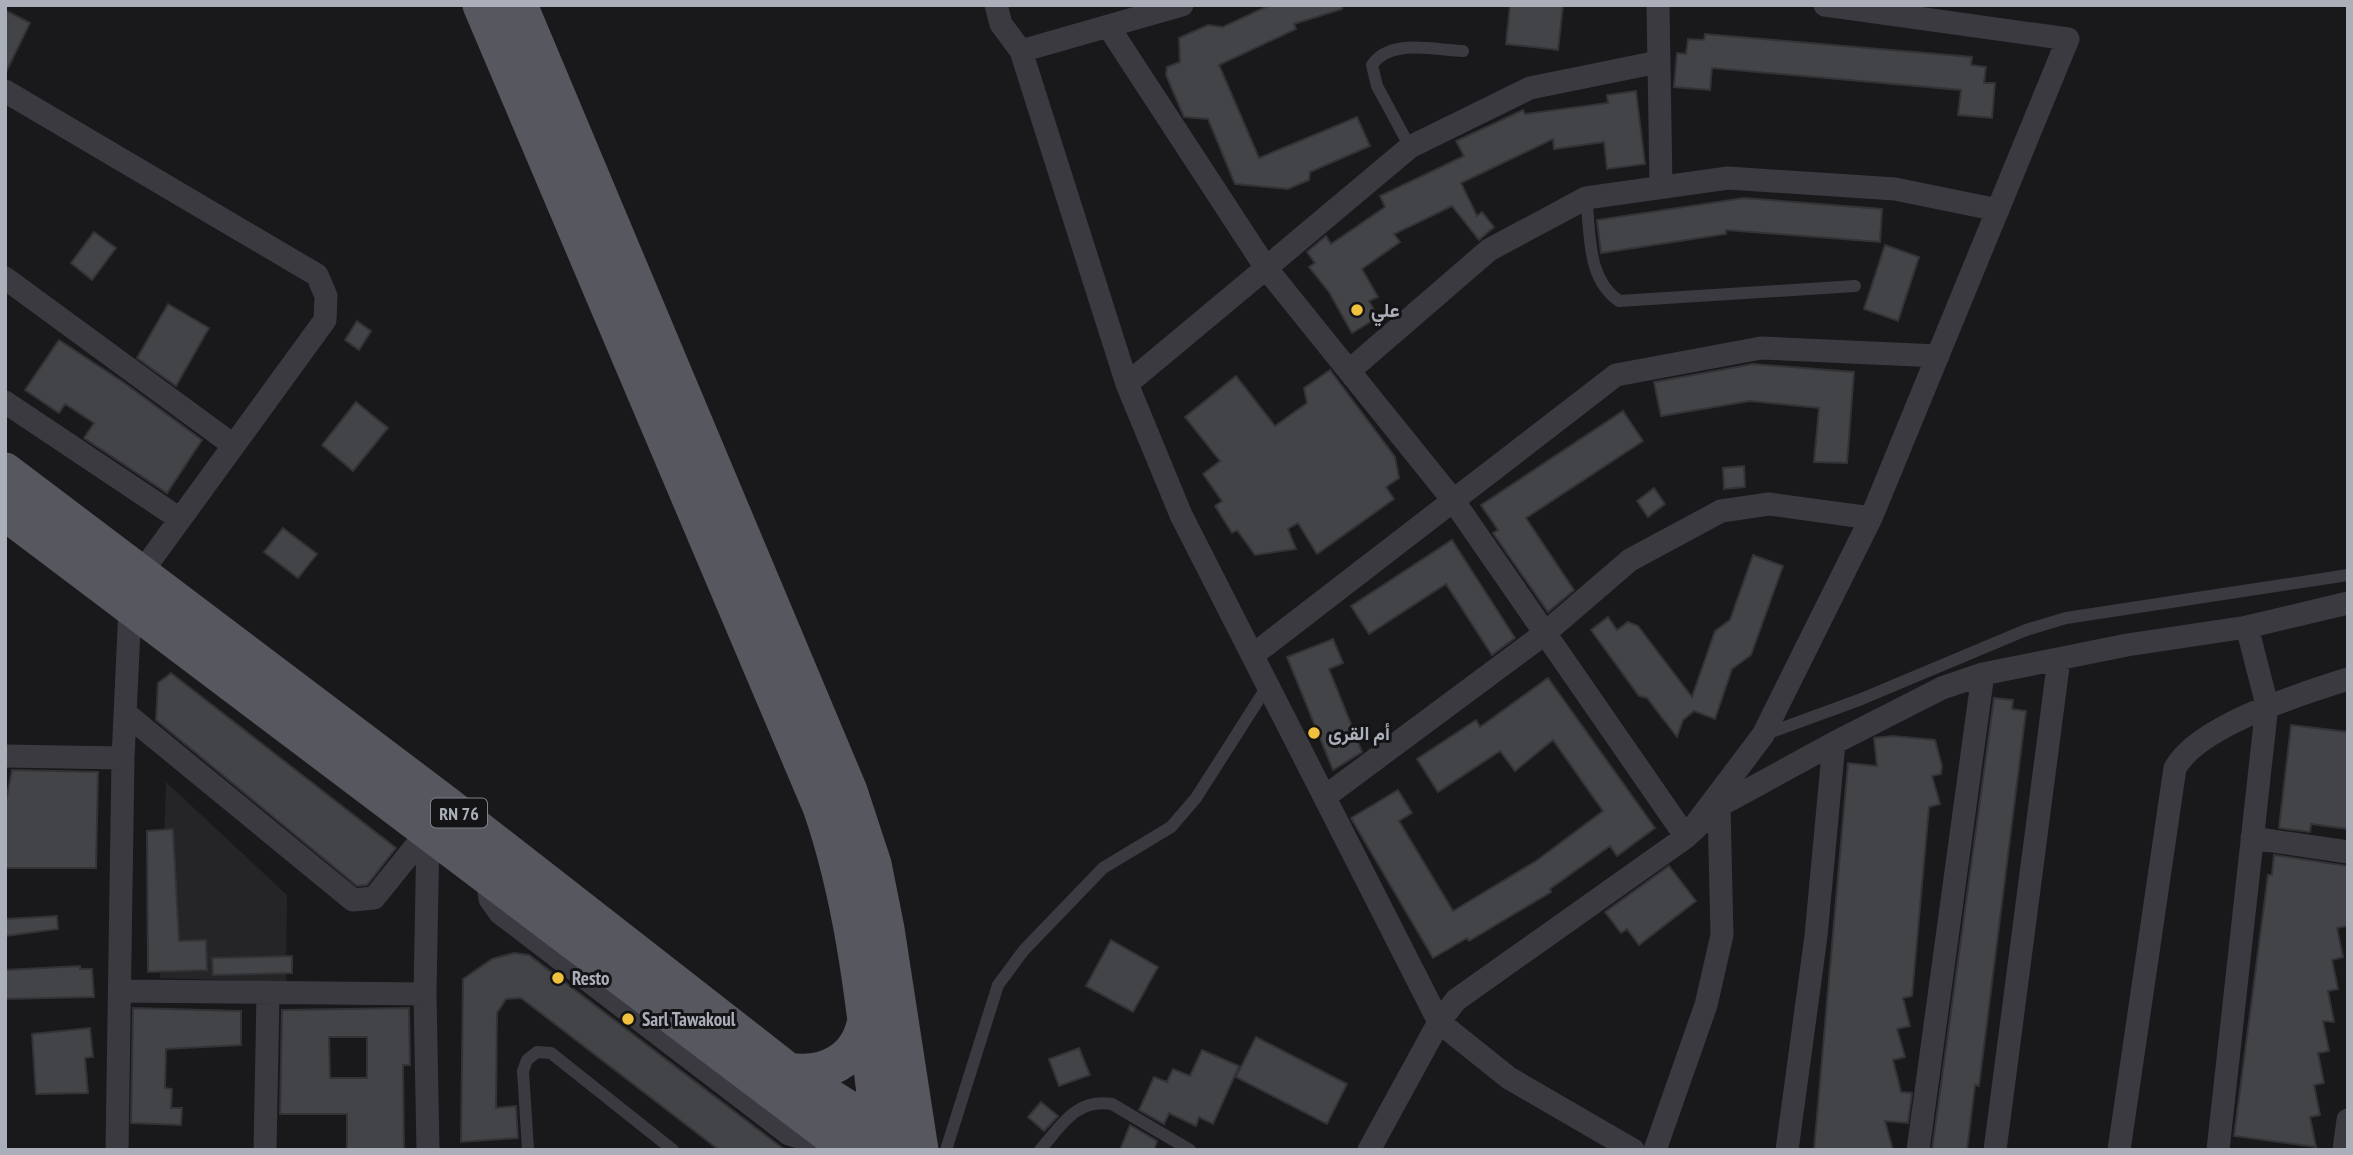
<svg xmlns="http://www.w3.org/2000/svg" width="2353" height="1155" viewBox="0 0 2353 1155" font-family="'PT Sans Narrow',Vazirmatn,sans-serif">
	<style>
		.built { fill: #252528 }
		.building { fill: #434448; stroke: #333337; stroke-width: 2; fill-rule: evenodd }
		.lines { fill: none; stroke-linecap: round; stroke-linejoin: round }
		.service { stroke: #3a3a40; stroke-width: 12 }
		.minor { stroke: #3a3a40; stroke-width: 23 }
		.primary { stroke: #56575f; stroke-width: 37 }
		.poi-dot { fill: #efc13c; stroke: #141416; stroke-width: 2.5 }
		.labels { text-anchor: middle; dominant-baseline: central; stroke-width: 6; stroke-linejoin: round; paint-order: stroke }
		.shield { fill: #141416; stroke: #7e8089; stroke-width: 2 }
		.shield-label { font-size: 18px; font-weight: bold; fill: #abafba }
		.poi-label { font-size: 19px; font-weight: bold; fill: #abafba; stroke: #141416; text-anchor: start }
	</style>
	<rect width="100%" height="100%" fill="#19191b"/>
	<!-- built -->
	<path class="built" d="M 166,782 L 287,895 L 286,982 L 160,978 Z"/>
	<!-- building -->
	<path class="building" d="M 1270,5 L 1342,5 L 1342,9 L 1294,24 L 1296,29 L 1219,65 L 1259,158 L 1357,117 L 1370,146 L 1310,172 L 1309,180 L 1288,189 L 1235,184 L 1208,119 L 1184,117 L 1166,75 L 1167,67 L 1180,62 L 1179,38 L 1208,25 L 1223,27 Z
		M 1510,5 L 1563,5 L 1558,50 L 1506,44 Z
		M 5,10 L 30,23 L 5,74 Z
		M 1705,34 L 1972,57 L 1971,65 L 1986,67 L 1984,83 L 1995,83 L 1992,118 L 1958,115 L 1961,90 L 1712,68 L 1710,90 L 1674,87 L 1677,53 L 1686,54 L 1688,39 L 1704,40 Z
		M 1636,91 L 1645,164 L 1607,169 L 1604,142 L 1554,149 L 1553,139 L 1461,183 L 1477,216 L 1482,212 L 1494,227 L 1479,240 L 1452,206 L 1394,234 L 1400,242 L 1362,269 L 1378,297 L 1369,301 L 1378,317 L 1352,333 L 1329,292 L 1309,267 L 1315,263 L 1307,252 L 1326,236 L 1331,244 L 1385,207 L 1380,196 L 1464,156 L 1456,141 L 1523,110 L 1525,114 L 1608,103 L 1607,95 Z
		M 1744,198 L 1882,209 L 1880,242 L 1726,230 L 1726,234 L 1601,253 L 1597,220 Z
		M 94,232 L 116,248 L 92,280 L 71,263 Z
		M 1885,245 L 1919,257 L 1898,321 L 1864,309 Z
		M 168,304 L 209,328 L 176,386 L 137,358 Z
		M 357,321 L 371,331 L 359,350 L 345,340 Z
		M 59,340 L 123,382 L 202,440 L 167,493 L 84,438 L 94,423 L 65,404 L 59,413 L 25,390 Z
		M 1753,364 L 1854,372 L 1847,463 L 1814,462 L 1819,408 L 1750,401 L 1661,416 L 1654,382 Z
		M 1330,370 L 1395,457 L 1399,478 L 1386,487 L 1394,499 L 1317,554 L 1298,523 L 1288,529 L 1296,549 L 1255,555 L 1237,530 L 1232,533 L 1215,506 L 1222,501 L 1203,474 L 1220,461 L 1185,417 L 1236,376 L 1275,426 L 1307,403 L 1304,388 Z
		M 356,402 L 388,428 L 353,471 L 322,445 Z
		M 1623,411 L 1643,441 L 1526,518 L 1574,590 L 1548,612 L 1493,533 L 1498,530 L 1481,505 Z
		M 1744,466 L 1745,487 L 1724,489 L 1723,468 Z
		M 1654,488 L 1665,504 L 1648,517 L 1637,501 Z
		M 283,528 L 317,554 L 298,578 L 264,552 Z
		M 1452,540 L 1515,638 L 1492,655 L 1446,584 L 1369,634 L 1351,606 Z
		M 1753,555 L 1783,566 L 1751,655 L 1732,669 L 1715,719 L 1694,711 L 1683,720 L 1677,737 L 1647,698 L 1639,696 L 1591,630 L 1608,617 L 1617,630 L 1628,622 L 1638,626 L 1692,697 L 1715,631 L 1730,620 Z
		M 1333,639 L 1343,663 L 1329,669 L 1362,752 L 1333,770 L 1287,657 Z
		M 171,673 L 396,848 L 367,885 L 357,886 L 156,720 L 158,683 Z
		M 1548,678 L 1655,828 L 1617,856 L 1610,846 L 1550,889 L 1551,892 L 1469,941 L 1467,938 L 1433,958 L 1351,818 L 1398,790 L 1412,813 L 1399,821 L 1453,911 L 1536,861 L 1603,811 L 1553,740 L 1515,771 L 1500,751 L 1438,792 L 1417,759 L 1476,720 L 1480,727 Z
		M 1994,698 L 2013,700 L 2012,709 L 2026,711 L 1979,1086 L 1975,1085 L 1967,1150 L 1932,1150 Z
		M 2291,725 L 2348,732 L 2348,829 L 2311,824 L 2310,832 L 2279,828 Z
		M 1893,736 L 1935,740 L 1942,766 L 1941,774 L 1932,776 L 1940,804 L 1929,807 L 1912,996 L 1903,998 L 1910,1026 L 1897,1029 L 1905,1057 L 1893,1060 L 1901,1092 L 1912,1093 L 1908,1123 L 1885,1121 L 1893,1150 L 1814,1150 L 1848,763 L 1877,766 L 1874,738 Z
		M 12,770 L 98,772 L 96,868 L 5,868 L 5,806 Z
		M 173,829 L 179,941 L 206,940 L 207,970 L 148,972 L 147,831 Z
		M 2274,855 L 2348,866 L 2347,926 L 2337,928 L 2343,957 L 2332,960 L 2338,989 L 2328,991 L 2334,1022 L 2323,1021 L 2329,1051 L 2318,1053 L 2324,1083 L 2314,1085 L 2320,1115 L 2310,1117 L 2316,1147 L 2234,1136 L 2268,875 L 2272,875 Z
		M 1669,866 L 1696,901 L 1639,945 L 1627,929 L 1621,933 L 1605,912 Z
		M 57,916 L 58,929 L 5,936 L 5,919 Z
		M 1111,940 L 1158,967 L 1133,1012 L 1086,986 Z
		M 514,953 L 529,955 L 785,1150 L 719,1150 L 521,998 L 506,999 L 497,1013 L 496,1108 L 516,1106 L 518,1138 L 461,1142 L 463,979 L 492,959 Z
		M 292,956 L 292,973 L 213,975 L 212,958 Z
		M 80,966 L 80,969 L 92,969 L 94,997 L 5,999 L 5,970 Z
		M 133,1008 L 241,1011 L 241,1045 L 166,1049 L 165,1088 L 172,1089 L 171,1108 L 182,1108 L 181,1125 L 131,1123 Z
		M 409,1008 L 410,1065 L 403,1065 L 404,1150 L 347,1150 L 347,1114 L 280,1114 L 282,1010 ZM 329,1037 L 367,1037 L 367,1078 L 330,1078 Z
		M 90,1028 L 93,1057 L 85,1058 L 88,1093 L 36,1094 L 32,1034 Z
		M 1256,1037 L 1347,1084 L 1327,1124 L 1236,1077 Z
		M 1079,1048 L 1090,1075 L 1059,1086 L 1049,1059 Z
		M 1202,1050 L 1239,1066 L 1213,1124 L 1199,1117 L 1196,1126 L 1169,1113 L 1164,1124 L 1139,1110 L 1154,1077 L 1167,1082 L 1173,1069 L 1190,1076 Z
		M 1041,1102 L 1058,1116 L 1044,1131 L 1028,1117 Z
		M 1130,1125 L 1157,1141 L 1154,1150 L 1120,1150 Z"/>
	<g class="lines">
		<!-- service -->
		<path class="service" d="M 1410,147 L 1377,86 L 1372,65 C 1390,38 1433,50 1463,51
			M 1586,198 C 1591,234 1586,278 1619,301 L 1855,286
			M 1763,735 L 1859,700 L 2026,630 L 2066,618 L 2348,575
			M 528,1150 L 523,1071 L 527,1060 L 537,1052 L 551,1053 L 673,1150
			M 946,1150 L 998,985 L 1024,950 L 1103,868 L 1171,827 L 1196,798 L 1268,685
			M 1040,1150 C 1061,1126 1076,1098 1112,1104 L 1190,1150"/>
		<!-- minor -->
		<path class="minor" d="M 996,5 L 1001,24 L 1021,51 L 1127,384 L 1181,515 L 1439,1022 L 1456,1000 L 1686,837 L 1763,735 L 1871,518 L 2068,39 L 1825,5
			M 1658,5 L 1661,187
			M 1108,26 L 1266,268 L 1410,147 L 1530,88 L 1658,62
			M 1021,51 L 1182,5
			M 5,91 L 317,275 L 326,296 L 325,320 L 141,573
			M 5,278 L 233,445
			M 1349,371 L 1489,250 L 1586,198 L 1728,178 L 1895,189 L 1998,210
			M 1127,384 L 1266,268 L 1453,500 L 1686,837 L 1719,806 L 1834,743 L 1942,688 L 1983,674 L 2127,645 L 2247,627 L 2348,603
			M 5,402 L 180,519
			M 1253,655 L 1616,375 L 1761,348 L 1938,356
			M 125,713 L 353,900 L 374,898 L 428,831
			M 5,756 L 123,758
			M 1326,796 L 1544,634 L 1630,560 L 1721,511 L 1769,504 L 1871,518
			M 428,831 L 425,994 L 428,1150
			M 2252,838 L 2348,852
			M 487,877 L 490,899 L 500,913 L 789,1134 L 805,1139 L 833,1139
			M 120,991 L 425,994
			M 117,1150 L 123,758 L 130,608
			M 265,1150 L 268,995
			M 1369,1150 L 1439,1022 L 1509,1078 L 1633,1150
			M 1655,1150 L 1706,1005 L 1722,935 L 1719,806
			M 1787,1150 L 1816,936 L 1834,743
			M 1918,1150 L 1983,674
			M 1995,1150 L 2059,659
			M 2119,1150 L 2175,768 C 2199,725 2301,694 2348,679
			M 2218,1150 L 2267,705 L 2247,627
			M 2344,1150 L 2348,1120"/>
		<!-- primary -->
		<path class="primary" d="M 481,5 L 821,807 C 859,917 867,1036 882,1150
			M 519,5 L 849,791 L 873,864 L 886,929 L 920,1150
			M 5,471 L 447,805 L 788,1071 L 893,1137
			M 5,512 L 850,1150
			M 788,1071 C 824,1077 857,1061 865,1024"/>
	</g>
	<!-- markers -->
	<g class="poi-dot">
		<circle cx="1357" cy="310" r="7"/>
		<circle cx="1314" cy="733" r="7"/>
		<circle cx="558" cy="978" r="7"/>
		<circle cx="628" cy="1019" r="7"/>
	</g>
	<g class="labels">
		<!-- shield labels -->
		<rect class="shield" x="431" y="798.5" width="56" height="29" rx="5"/>
		<g class="shield-label">
			<text x="459" y="813">RN 76</text>
		</g>
		<!-- poi labels -->
		<g class="poi-label">
			<text x="1371" y="310">علي</text>
			<text x="1328" y="733">أم القرى</text>
			<text x="572" y="978">Resto</text>
			<text x="642" y="1019">Sarl Tawakoul</text>
		</g>
	</g>
	<!-- border -->
	<rect width="2353" height="1155" fill="none" stroke="#abafba" stroke-width="14"/>
</svg>
